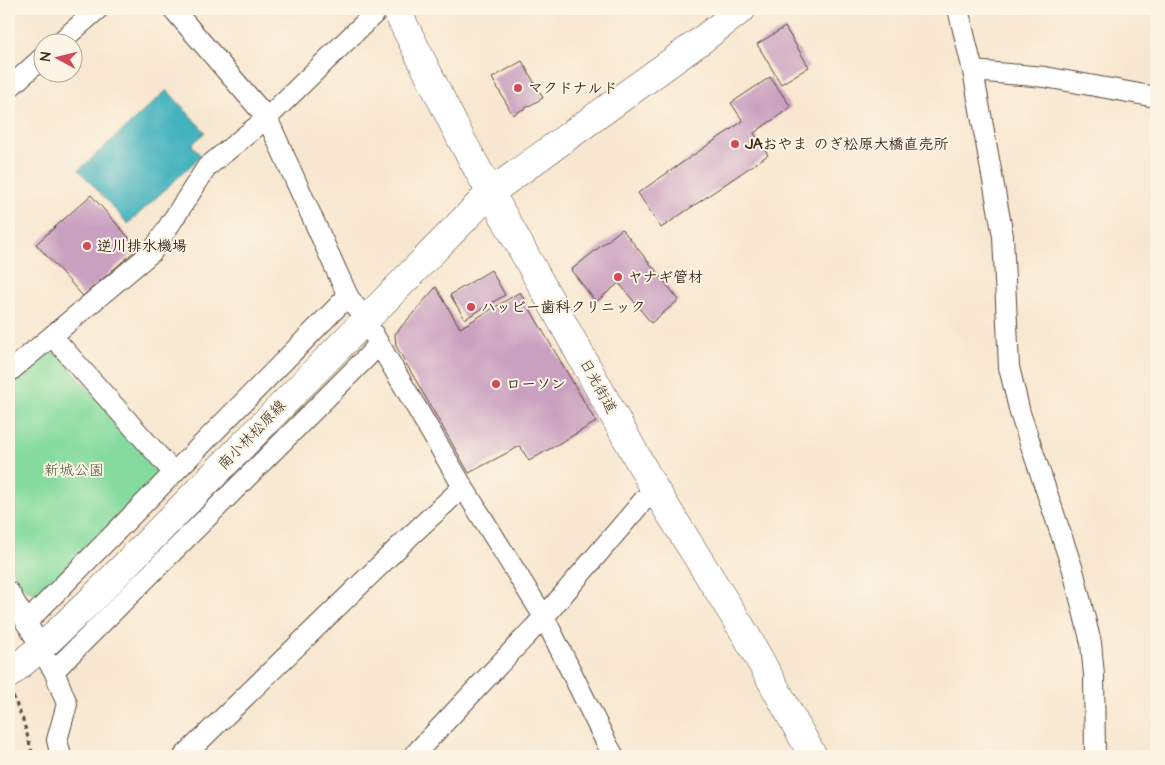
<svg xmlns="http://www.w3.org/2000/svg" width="1165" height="765" viewBox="0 0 1165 765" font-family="'Architects Daughter','Klee One',sans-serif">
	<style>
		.green { fill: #85db9e; stroke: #60825e }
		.water { fill: #43b2be; stroke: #3f6e6e }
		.building { fill: #caa0c0 }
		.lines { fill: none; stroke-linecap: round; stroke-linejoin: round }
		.street-casing { stroke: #574639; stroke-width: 22 }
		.secondary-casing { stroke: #574639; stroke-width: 29 }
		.highway-casing { stroke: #574639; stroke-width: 29 }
		.path { stroke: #574639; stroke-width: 3; stroke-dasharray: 4 4; stroke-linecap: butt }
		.street { stroke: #fff; stroke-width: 20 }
		.secondary { stroke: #fff; stroke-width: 28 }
		.highway { stroke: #fff; stroke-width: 28 }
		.poi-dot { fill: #d1495b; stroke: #fcf5e5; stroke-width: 2 }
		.labels { text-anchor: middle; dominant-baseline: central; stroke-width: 4; stroke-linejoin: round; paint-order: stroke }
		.poi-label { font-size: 15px; font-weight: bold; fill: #3b2a1e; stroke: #fcf5e5; text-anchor: start }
		.street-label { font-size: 15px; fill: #3b2a1e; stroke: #fcf5e5 }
		.park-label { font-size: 15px; fill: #4e563e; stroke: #fcf5e5 }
	</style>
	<rect width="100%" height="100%" fill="#fcf5e5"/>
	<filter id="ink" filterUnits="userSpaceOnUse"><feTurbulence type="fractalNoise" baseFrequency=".02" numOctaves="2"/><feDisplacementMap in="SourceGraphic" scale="10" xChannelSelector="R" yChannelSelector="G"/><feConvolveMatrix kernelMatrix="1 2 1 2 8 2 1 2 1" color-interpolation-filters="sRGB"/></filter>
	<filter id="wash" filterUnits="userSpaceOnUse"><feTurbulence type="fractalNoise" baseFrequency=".0096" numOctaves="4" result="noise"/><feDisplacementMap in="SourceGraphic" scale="20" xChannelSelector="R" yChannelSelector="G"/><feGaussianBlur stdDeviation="1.12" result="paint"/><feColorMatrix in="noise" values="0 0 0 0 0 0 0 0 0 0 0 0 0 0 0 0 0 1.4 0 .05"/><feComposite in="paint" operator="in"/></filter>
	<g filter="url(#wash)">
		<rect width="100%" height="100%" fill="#f8e7d0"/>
		<!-- green -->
		<path class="green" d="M 46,352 L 57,354 L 159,467 L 159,479 L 38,594 L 24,588 L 9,564 L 9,386 Z"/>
		<!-- water -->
		<path class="water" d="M 167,90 L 205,132 L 192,145 L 201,156 L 128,224 L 79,170 Z"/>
		<g id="blocks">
			<!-- building -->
			<path class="building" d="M 785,27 L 809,67 L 781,84 L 757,44 Z
				M 522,61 L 543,98 L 513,115 L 492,78 Z
				M 770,77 L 791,107 L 754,133 L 768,155 L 661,228 L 638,193 L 743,121 L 731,103 Z
				M 91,195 L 138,248 L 83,296 L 36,244 Z
				M 622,229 L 679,300 L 651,323 L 619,283 L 596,302 L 571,270 Z
				M 491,270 L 505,295 L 465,319 L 450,295 Z
				M 436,287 L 460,328 L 520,292 L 596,422 L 529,461 L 520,446 L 469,473 L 396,346 L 395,334 Z"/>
		</g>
	</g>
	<g filter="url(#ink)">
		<use href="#blocks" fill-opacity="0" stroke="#574639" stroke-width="1"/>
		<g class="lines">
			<!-- street casing -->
			<g class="street-casing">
				<path id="street" d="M 173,9 L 267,118 L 348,296 L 365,320 L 463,487 L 544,617 L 608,746 L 614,756
					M 958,9 L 973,71 L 1003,236 L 1009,367 L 1020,413 L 1073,570 L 1091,643 L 1094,675 L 1095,756
					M 60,42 L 98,9
					M 973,71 L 1045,77 L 1156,97
					M 9,88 L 42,58
					M 52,336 L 174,473
					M 9,372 L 152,252 L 207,167 L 267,118 L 379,9
					M 9,592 L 33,634
					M 26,623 L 348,296
					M 49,663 L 54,671 L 67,704 L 57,740 L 61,756
					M 54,671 L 367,357 L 379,344
					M 184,756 L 409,537 L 463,487
					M 413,756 L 544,617 L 654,488"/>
			</g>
			<!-- secondary casing -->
			<g class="secondary-casing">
				<path id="secondary" d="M 9,674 L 45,644 L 91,600 L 491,192 L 699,42 L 742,9"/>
			</g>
			<!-- highway casing -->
			<g class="highway-casing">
				<path id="highway" d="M 396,9 L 461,139 L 654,488 L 746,635 L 813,756"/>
			</g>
			<!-- path -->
			<path class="path" d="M 13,696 L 23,720 L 33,756"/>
			<!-- street -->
			<use href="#street" class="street"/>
			<!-- secondary -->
			<use href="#secondary" class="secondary"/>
			<!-- highway -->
			<use href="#highway" class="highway"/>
		</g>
	</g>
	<!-- markers -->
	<g class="poi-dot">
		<circle cx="518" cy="88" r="5"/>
		<circle cx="735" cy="144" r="5"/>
		<circle cx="87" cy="246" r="5"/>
		<circle cx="618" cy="277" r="5"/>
		<circle cx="471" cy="307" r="5"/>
		<circle cx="496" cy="384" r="5"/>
	</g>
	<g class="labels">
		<!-- poi labels -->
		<g class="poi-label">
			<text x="528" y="88">マクドナルド</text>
			<text x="745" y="144">JAおやま のぎ松原大橋直売所</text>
			<text x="97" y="246">逆川排水機場</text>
			<text x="628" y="277">ヤナギ管材</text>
			<text x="481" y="307">ハッピー歯科クリニック</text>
			<text x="506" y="384">ローソン</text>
		</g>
		<!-- street labels -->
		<g class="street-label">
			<text transform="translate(598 386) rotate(61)">日光街道</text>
			<text transform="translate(252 435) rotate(-46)">南小林松原線</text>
		</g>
		<!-- park labels -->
		<g class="park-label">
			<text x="74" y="470">新城公園</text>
		</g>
	</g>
	<!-- margin -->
	<rect width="1165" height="765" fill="none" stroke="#fcf5e5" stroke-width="30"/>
	<!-- north arrow -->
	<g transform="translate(58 58) rotate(277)"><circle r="24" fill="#fcf5e5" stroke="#afa495"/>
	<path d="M0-4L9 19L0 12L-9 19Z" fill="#d1495b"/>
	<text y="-8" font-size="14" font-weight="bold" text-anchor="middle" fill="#3b2a1e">N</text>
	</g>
</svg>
